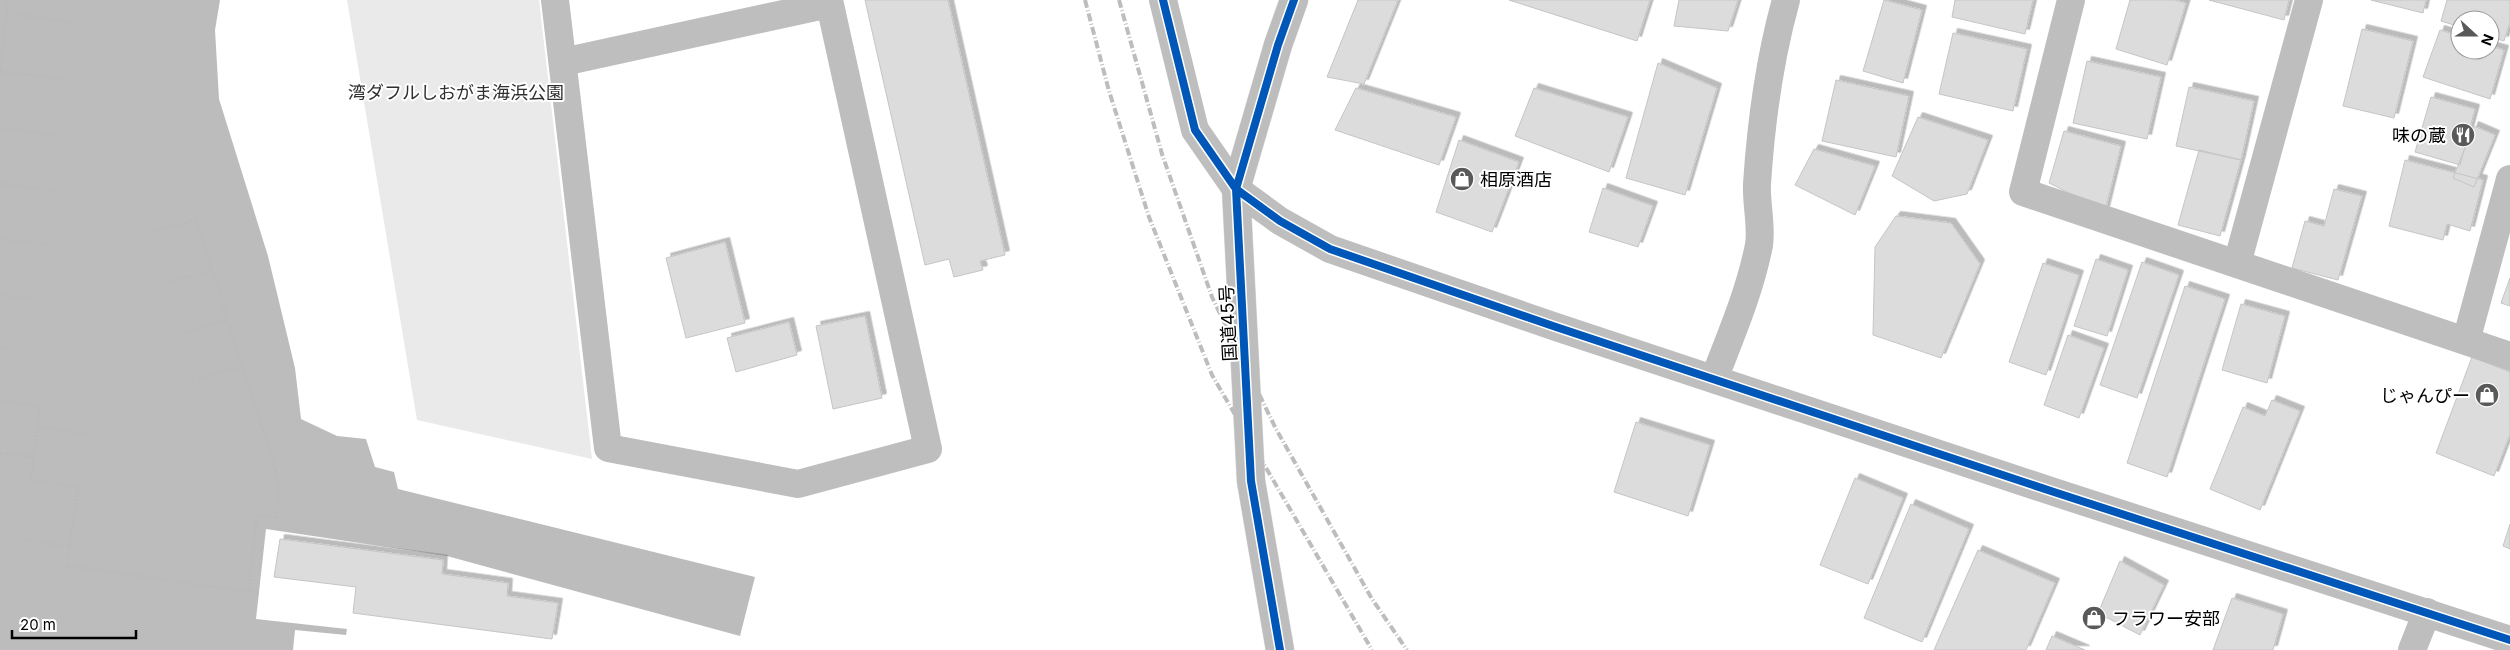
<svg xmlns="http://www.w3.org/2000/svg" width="2510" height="650" viewBox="0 0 2510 650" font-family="Inter,'Noto Sans JP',sans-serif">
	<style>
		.green { fill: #eaeaea }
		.water { fill: #bcbcbc }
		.building { fill: #dcdcdc; stroke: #c5c5c5; filter: url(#shadow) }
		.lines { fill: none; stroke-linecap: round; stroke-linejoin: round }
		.trunk-casing { stroke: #dbdbdb; stroke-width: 29 }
		.path { stroke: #b8b8b8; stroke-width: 3; stroke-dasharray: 1 2.5; stroke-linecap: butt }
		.minor { stroke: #bebebe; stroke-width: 28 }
		.tertiary { stroke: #bebebe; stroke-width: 28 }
		.trunk { stroke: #bdbdbd; stroke-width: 28 }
		.rail { stroke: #bdbdbd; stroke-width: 4; stroke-dasharray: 8 2.5 1 2.5; stroke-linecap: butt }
		.cycleway-casing { stroke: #fff; stroke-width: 11 }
		.cycleway { stroke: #0057b8; stroke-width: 8 }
		.labels { text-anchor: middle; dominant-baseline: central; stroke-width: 4; stroke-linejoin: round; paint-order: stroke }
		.park-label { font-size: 18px; fill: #2f2f2f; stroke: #fff }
		.poi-label { font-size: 18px; fill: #000; stroke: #fff; text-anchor: end }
		.street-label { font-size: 18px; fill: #000; stroke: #fff }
	</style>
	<defs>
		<filter id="shadow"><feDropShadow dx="4.5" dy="-4.5" stdDeviation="0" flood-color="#0004"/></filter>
	</defs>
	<rect width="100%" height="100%" fill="#fff"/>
	<!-- green -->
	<path class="green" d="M 347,0 L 539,0 L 592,459 L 417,420 Z"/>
	<!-- water -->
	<path class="water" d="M 0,0 L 220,0 L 215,30 L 219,99 L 268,256 L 295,368 L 301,419 L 337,436 L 366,439 L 375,467 L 394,472 L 398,489 L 755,577 L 740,636 L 447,556 L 266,529 L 256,619 L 347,629 L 346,635 L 295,630 L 293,650 L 0,650 Z"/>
	<!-- building -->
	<path class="building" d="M 865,0 L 948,0 L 1005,255 L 980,261 L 983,270 L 954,277 L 949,259 L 925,265 Z
		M 1358,0 L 1398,0 L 1364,84 L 1327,77 Z
		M 1509,0 L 1650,0 L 1637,41 Z
		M 1679,0 L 1738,0 L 1728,31 L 1674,26 Z
		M 1884,0 L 1922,10 L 1903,83 L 1863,71 Z
		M 1955,0 L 2033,0 L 2025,34 L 1952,17 Z
		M 2130,0 L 2175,0 L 2186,3 L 2167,65 L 2116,49 Z
		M 2209,0 L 2289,0 L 2284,20 Z
		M 2371,0 L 2426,0 L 2423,13 Z
		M 2447,0 L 2510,0 L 2510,22 L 2504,41 L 2490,37 L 2490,20 L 2460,20 L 2460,27 L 2441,21 Z
		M 2362,29 L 2413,41 L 2394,118 L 2343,106 Z
		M 2440,30 L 2460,36 L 2460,50 L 2490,50 L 2490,46 L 2504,50 L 2490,99 L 2423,77 Z
		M 1953,33 L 2027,49 L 2013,111 L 1939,94 Z
		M 2087,61 L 2161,77 L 2147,139 L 2073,123 Z
		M 1658,63 L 1717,88 L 1685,195 L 1626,178 Z
		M 1836,80 L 1909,96 L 1896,157 L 1822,141 Z
		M 2189,87 L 2254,101 L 2241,160 L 2176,146 Z
		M 1356,88 L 1456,117 L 1439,165 L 1335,130 Z
		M 1534,88 L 1628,117 L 1609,172 L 1515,136 Z
		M 2431,97 L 2475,109 L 2460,165 L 2415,152 Z
		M 1918,117 L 1988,140 L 1967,194 L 1934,201 L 1892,176 Z
		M 2474,126 L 2495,135 L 2474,187 L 2453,178 Z
		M 2064,131 L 2121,146 L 2105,211 L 2049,183 Z
		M 1459,140 L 1519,162 L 1492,232 L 1436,212 Z
		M 1814,149 L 1875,166 L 1855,215 L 1795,185 Z
		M 2199,150 L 2241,160 L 2220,236 L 2178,225 Z
		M 2405,160 L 2483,180 L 2470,231 L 2447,224 L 2443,240 L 2389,226 Z
		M 1603,188 L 1653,206 L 1638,247 L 1589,232 Z
		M 2334,189 L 2362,196 L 2338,280 L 2292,268 L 2305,221 L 2324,226 Z
		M 1896,216 L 1951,223 L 1980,264 L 1941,358 L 1873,335 L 1875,247 Z
		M 725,242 L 745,323 L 686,338 L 666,258 Z
		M 2096,259 L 2128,270 L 2107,336 L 2074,326 Z
		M 2142,262 L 2179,275 L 2137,398 L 2100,385 Z
		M 2043,263 L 2079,275 L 2046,375 L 2009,362 Z
		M 2510,278 L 2510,306 L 2501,303 Z
		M 2185,286 L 2225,299 L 2167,477 L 2127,463 Z
		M 2241,304 L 2285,316 L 2267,383 L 2222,370 Z
		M 865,316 L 882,398 L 833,409 L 816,326 Z
		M 789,322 L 797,355 L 736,372 L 727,338 Z
		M 2068,335 L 2104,348 L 2079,418 L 2044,405 Z
		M 2472,357 L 2510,372 L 2510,434 L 2494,476 L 2436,453 Z
		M 2272,400 L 2300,411 L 2260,510 L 2210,489 L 2243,407 L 2265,416 Z
		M 1636,422 L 1710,445 L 1688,516 L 1614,492 Z
		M 1855,478 L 1903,498 L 1868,584 L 1820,565 Z
		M 1911,504 L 1969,529 L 1922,642 L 1864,618 Z
		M 2510,524 L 2510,549 L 2503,546 Z
		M 280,539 L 443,560 L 442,574 L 508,583 L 507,596 L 558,603 L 552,639 L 353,613 L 356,587 L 274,577 Z
		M 1978,550 L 2055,583 L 2026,650 L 1934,650 Z
		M 2120,561 L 2164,585 L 2140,635 L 2098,613 Z
		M 2232,598 L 2283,614 L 2273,650 L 2213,650 Z
		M 2052,636 L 2085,650 L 2046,650 Z"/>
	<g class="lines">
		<!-- trunk casing -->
		<g class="trunk-casing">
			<path id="trunk" d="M 1280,650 L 1251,481 L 1236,189 L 1278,45 L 1294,0"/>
		</g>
		<!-- path -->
		<path class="path" d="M 7,13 L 71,22
			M 0,71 L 64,79
			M 0,73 L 8,0
			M 0,128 L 57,135
			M 0,184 L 54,190
			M 154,232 L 196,219 L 279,482 L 277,518 L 257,515 L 248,591
			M 0,239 L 47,244
			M 164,284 L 212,270
			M 0,295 L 45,300
			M 181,334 L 228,319
			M 0,347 L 21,350
			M 199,379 L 243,366
			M 0,401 L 40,406 L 31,480 L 78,487 L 67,566 L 259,593
			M 38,427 L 87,434
			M 0,453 L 33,457
			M 21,538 L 70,547"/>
		<!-- minor -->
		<path class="minor" d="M 555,0 L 608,448 L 798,484 L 928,449 L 829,0
			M 2071,0 L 2023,192 L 2510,356
			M 563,62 L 829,4
			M 2237,264 L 2309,0
			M 2466,341 L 2510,179
			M 2412,650 L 2427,612"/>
		<!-- tertiary -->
		<path class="tertiary" d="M 1163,0 L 1195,130 L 1236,189 L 1280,221 L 1330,249 L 1556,327 L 2057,493 L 2510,640
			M 1714,379 C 1731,335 1750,291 1759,245 C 1762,226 1756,204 1757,184 C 1761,122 1769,61 1786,0"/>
		<!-- trunk -->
		<use href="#trunk" class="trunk"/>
		<!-- rail -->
		<path class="rail" d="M 1085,0 L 1109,91 L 1149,217 L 1212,375 L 1372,650
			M 1119,0 L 1162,154 L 1212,297 L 1276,429 L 1372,599 L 1407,650"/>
		<!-- cycleway casing -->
		<g class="cycleway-casing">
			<path id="cycleway" d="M 1163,0 L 1195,130 L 1236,189 L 1280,221 L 1330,249 L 1556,327 L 2057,493 L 2510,640
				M 1280,650 L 1251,481 L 1236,189 L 1278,45 L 1294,0"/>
		</g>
		<!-- cycleway -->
		<use href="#cycleway" class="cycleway"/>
	</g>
	<!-- icons -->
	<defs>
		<g id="restaurant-disc" transform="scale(1.25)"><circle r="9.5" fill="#595959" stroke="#fff"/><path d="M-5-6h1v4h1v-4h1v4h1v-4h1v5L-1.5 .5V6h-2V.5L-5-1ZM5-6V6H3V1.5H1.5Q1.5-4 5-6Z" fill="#fff"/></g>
		<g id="shop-disc" transform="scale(1.25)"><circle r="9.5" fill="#595959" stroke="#fff"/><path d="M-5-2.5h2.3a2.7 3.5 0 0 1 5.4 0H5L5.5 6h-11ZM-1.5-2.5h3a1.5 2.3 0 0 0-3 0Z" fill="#fff"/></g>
	</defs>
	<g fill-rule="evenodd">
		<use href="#restaurant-disc" x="2463" y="135"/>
		<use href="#shop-disc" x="1462" y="179"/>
		<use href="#shop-disc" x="2487" y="395"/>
		<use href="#shop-disc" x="2094" y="618"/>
	</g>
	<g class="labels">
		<!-- park labels -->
		<g class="park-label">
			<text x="456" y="92">湾ダフルしおがま海浜公園</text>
		</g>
		<!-- poi labels -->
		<g class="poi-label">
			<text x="2446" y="135">味の蔵</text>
			<text x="1480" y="179" text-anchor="start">相原酒店</text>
			<text x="2470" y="395">じゃんぴー</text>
			<text x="2112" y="618" text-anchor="start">フラワー安部</text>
		</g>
		<!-- street labels -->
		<g class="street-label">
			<text transform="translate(1228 323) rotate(-93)">国道45号</text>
		</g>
	</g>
	<!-- north arrow -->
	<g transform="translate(2475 35) rotate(111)"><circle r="24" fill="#ffffff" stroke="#999999"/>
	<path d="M0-4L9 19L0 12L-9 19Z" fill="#595959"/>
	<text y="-8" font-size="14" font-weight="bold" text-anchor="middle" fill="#000000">N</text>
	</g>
	<!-- scale -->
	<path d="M12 630v8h124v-8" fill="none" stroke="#000000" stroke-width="2.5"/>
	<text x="20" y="630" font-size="15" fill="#000000" stroke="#ffffff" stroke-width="4" paint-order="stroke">20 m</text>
</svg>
